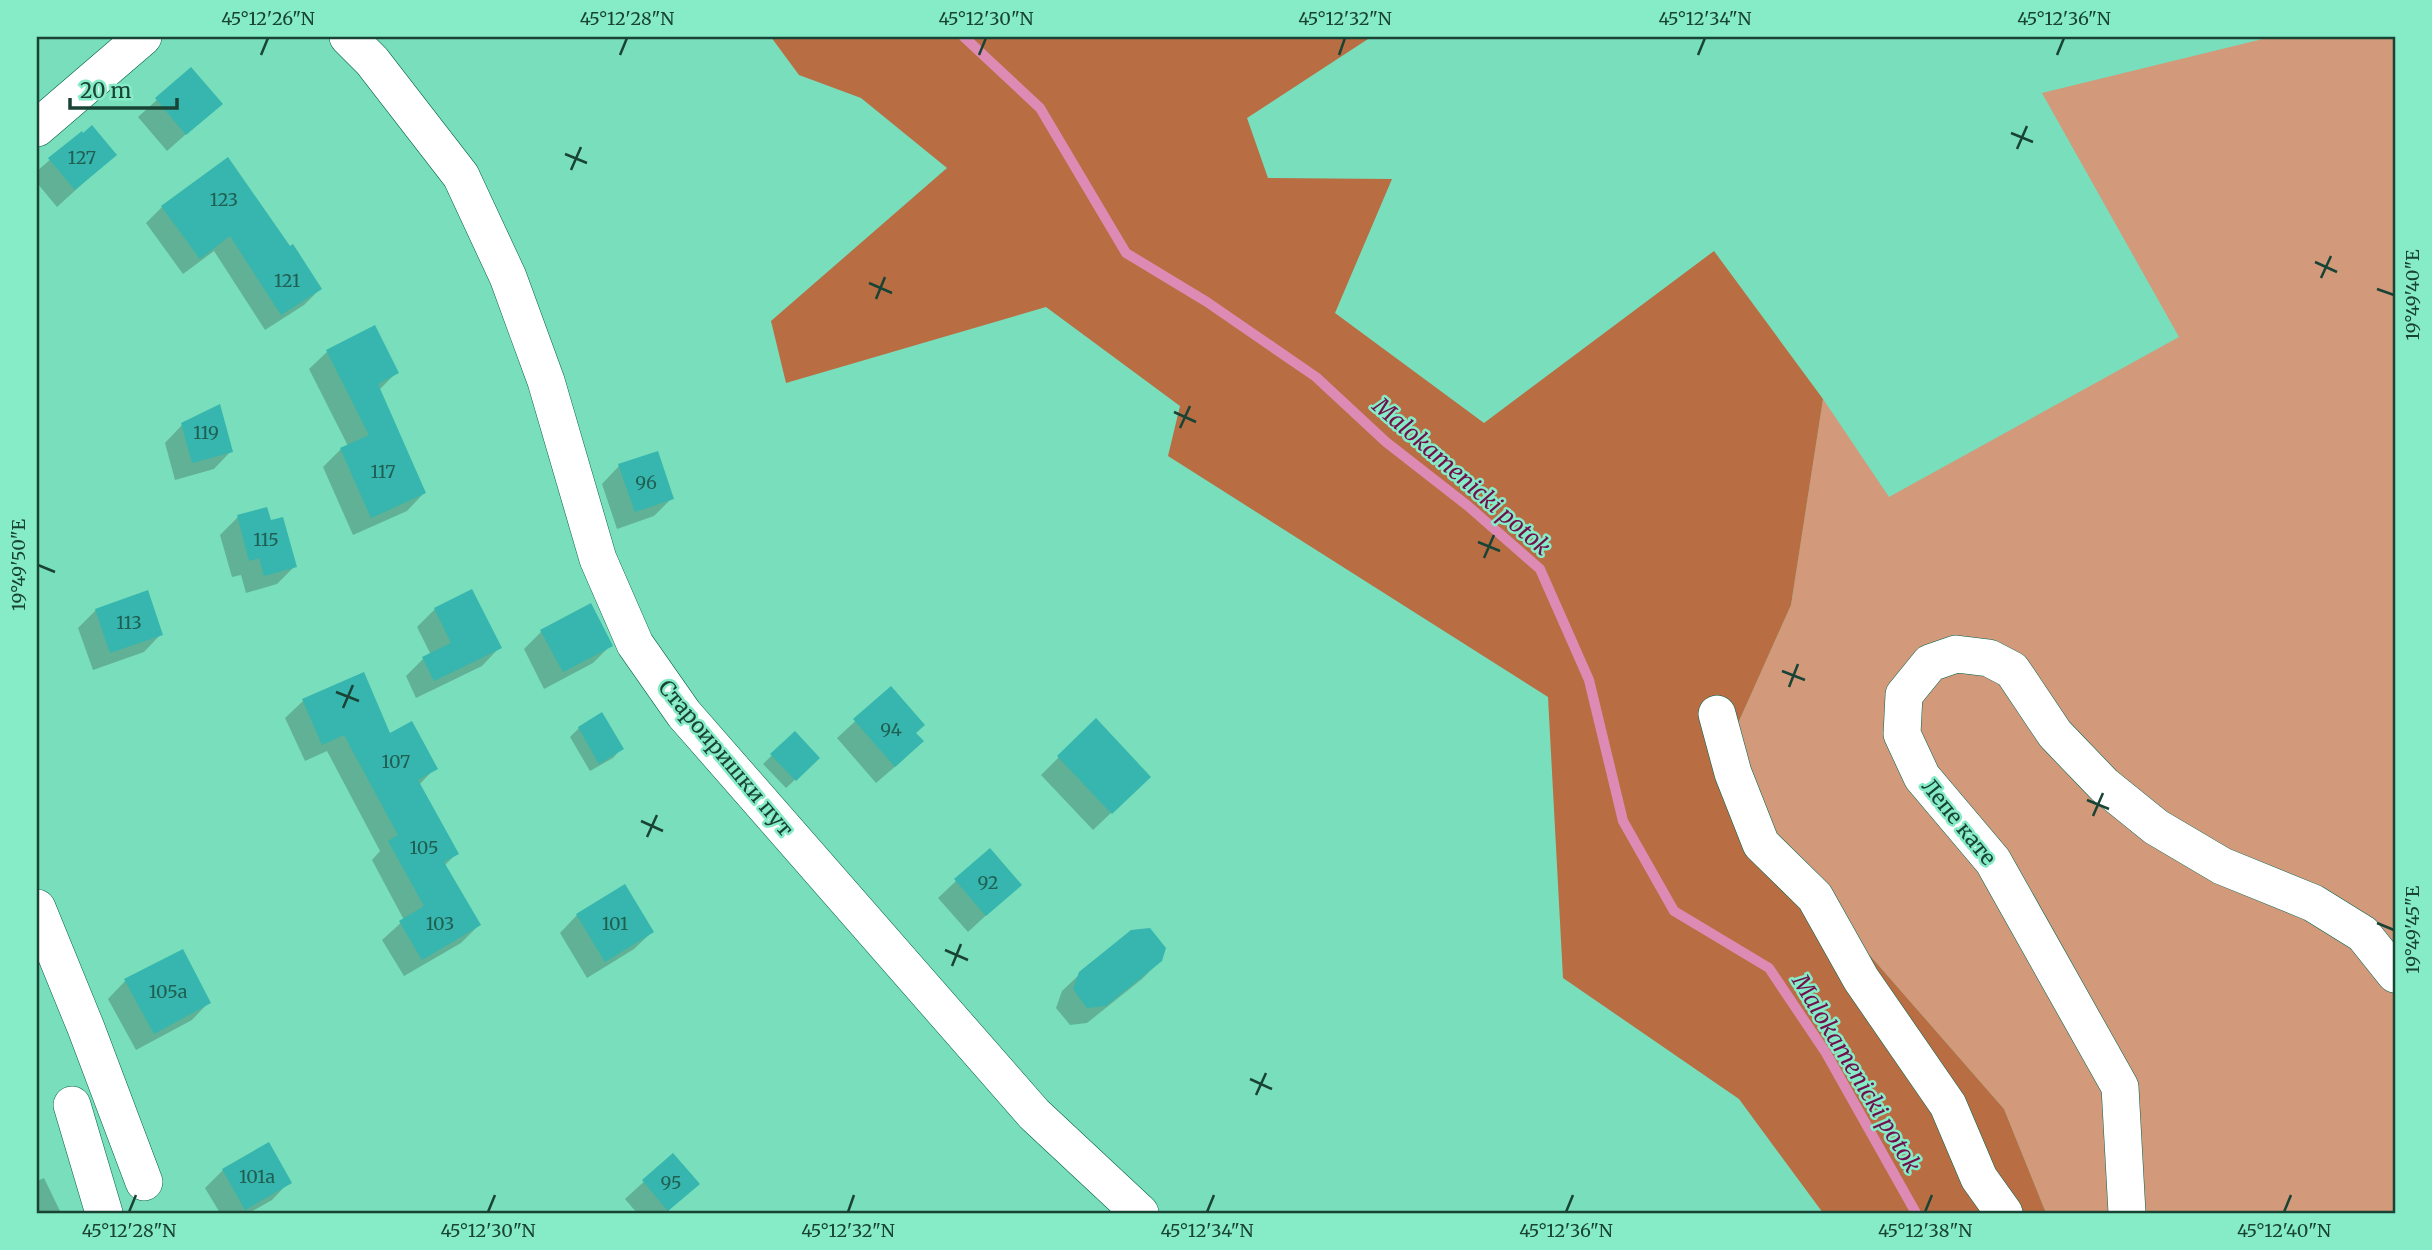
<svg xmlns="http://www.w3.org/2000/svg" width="2432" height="1250" viewBox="0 0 2432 1250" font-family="Merriweather,serif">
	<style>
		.green { fill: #d2997a }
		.forest { fill: #b96d43 }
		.shadow { fill: #0003 }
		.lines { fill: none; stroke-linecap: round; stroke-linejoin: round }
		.stream { stroke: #dd8bb4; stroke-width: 10 }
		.building { fill: #36b6ae }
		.minor-casing { stroke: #016149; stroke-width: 38 }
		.minor { stroke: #fff; stroke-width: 37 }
		.ticks { fill: none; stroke: #184335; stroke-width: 2.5 }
		.labels { text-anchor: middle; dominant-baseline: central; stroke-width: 5; stroke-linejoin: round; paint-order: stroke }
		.number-label { font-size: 18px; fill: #206053 }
		.street-label { font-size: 21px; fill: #184335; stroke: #86ebc7 }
		.water-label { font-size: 23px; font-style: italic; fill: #710f4c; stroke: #86ebc7 }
		.neatline { fill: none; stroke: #184335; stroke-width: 2.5 }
		.ticks-label { font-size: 18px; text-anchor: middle; fill: #184335 }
	</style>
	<rect width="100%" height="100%" fill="#79debb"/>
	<!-- green -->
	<path class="green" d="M 2271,37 L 2395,37 L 2395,1213 L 2046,1213 L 2004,1109 L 1714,777 L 1791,605 L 1823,399 L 1889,497 L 2179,337 L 2042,93 Z"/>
	<!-- forest -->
	<path class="forest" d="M 771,37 L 1367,37 L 1368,39 L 1247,118 L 1268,178 L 1392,179 L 1335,313 L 1484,423 L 1714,251 L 1823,399 L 1791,605 L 1714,777 L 2004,1109 L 2046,1213 L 1823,1213 L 1739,1099 L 1563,978 L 1548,697 L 1168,456 L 1180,406 L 1046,307 L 786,383 L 771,321 L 947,168 L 861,98 L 799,75 Z"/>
	<!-- shadow -->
	<path class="shadow" d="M 191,69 L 220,104 L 167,151 L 138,117 Z
		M 81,133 L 114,155 L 57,207 L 37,183 L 37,171 Z
		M 227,159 L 320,289 L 304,305 L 265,330 L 214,251 L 183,274 L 146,223 L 162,207 Z
		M 374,327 L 397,372 L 379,390 L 424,493 L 407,511 L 353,535 L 323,467 L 341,449 L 348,446 L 309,369 L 327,352 Z
		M 182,425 L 231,451 L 214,469 L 175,480 L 165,443 Z
		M 619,466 L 672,498 L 654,516 L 617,529 L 602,484 Z
		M 238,517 L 270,522 L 295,566 L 277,584 L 246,593 L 241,575 L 232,577 L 220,535 Z
		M 435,609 L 499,648 L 482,666 L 416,698 L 406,676 L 423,659 L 431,655 L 417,627 Z
		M 96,610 L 161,634 L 144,652 L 93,670 L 78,628 Z
		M 541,632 L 611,645 L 593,663 L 544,689 L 524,649 Z
		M 891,688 L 914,733 L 904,759 L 876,783 L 837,738 Z
		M 303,701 L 389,735 L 435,768 L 419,785 L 457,853 L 444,866 L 479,925 L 461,943 L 404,976 L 382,940 L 404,920 L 372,860 L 380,851 L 327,751 L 305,761 L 285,718 Z
		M 579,728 L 621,749 L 613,758 L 590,771 L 570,737 Z
		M 795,733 L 818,758 L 786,788 L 763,764 Z
		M 1059,757 L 1131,794 L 1093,830 L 1041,775 Z
		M 956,881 L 1019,885 L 968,932 L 938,898 Z
		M 577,915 L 652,932 L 634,949 L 587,978 L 560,933 Z
		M 1161,960 L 1142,979 L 1087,1023 L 1070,1025 L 1056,1008 L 1062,991 L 1081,973 Z
		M 125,981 L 209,1002 L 192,1020 L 136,1050 L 108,999 Z
		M 673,1155 L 697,1183 L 666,1213 L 637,1213 L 625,1199 Z
		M 223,1170 L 289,1182 L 272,1200 L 249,1213 L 220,1213 L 205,1188 Z
		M 44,1178 L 61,1213 L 37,1213 L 37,1181 Z"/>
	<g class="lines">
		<!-- stream -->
		<path class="stream" d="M 964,37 L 1040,108 L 1126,253 L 1207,302 L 1316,377 L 1386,442 L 1468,506 L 1540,569 L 1589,680 L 1623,821 L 1674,911 L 1769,968 L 1826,1053 L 1916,1213"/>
	</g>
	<!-- building -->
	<path class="building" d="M 191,67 L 223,104 L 186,135 L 155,98 Z
		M 92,125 L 117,155 L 75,190 L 48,158 L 82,131 L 83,133 Z
		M 228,157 L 290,246 L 293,244 L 322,289 L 281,315 L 230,236 L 200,259 L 161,206 Z
		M 375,325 L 399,373 L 378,384 L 426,493 L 371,518 L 340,448 L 369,435 L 326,350 Z
		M 220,404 L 233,452 L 192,463 L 181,423 Z
		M 658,451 L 674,499 L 635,512 L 618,464 Z
		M 267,507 L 271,520 L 283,517 L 297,567 L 264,576 L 259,558 L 249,561 L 237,515 Z
		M 472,589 L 502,648 L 434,681 L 422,657 L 451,643 L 434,608 Z
		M 148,590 L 163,635 L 110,653 L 95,609 Z
		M 591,603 L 613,646 L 563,672 L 540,630 Z
		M 364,672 L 390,733 L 412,721 L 438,769 L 418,780 L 459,854 L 444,862 L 481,925 L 422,960 L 399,921 L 424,906 L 388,841 L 398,835 L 344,735 L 322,745 L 302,699 Z
		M 891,686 L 925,725 L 916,733 L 924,741 L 895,767 L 853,719 Z
		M 602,712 L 624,749 L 599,764 L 578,727 Z
		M 1096,718 L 1151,777 L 1112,814 L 1057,756 Z
		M 795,731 L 820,758 L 796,781 L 770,754 Z
		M 990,848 L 1022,885 L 986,916 L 954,879 Z
		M 625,884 L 654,932 L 605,962 L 576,914 Z
		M 1150,928 L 1166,948 L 1162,961 L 1106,1006 L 1087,1008 L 1073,989 L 1079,972 L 1131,930 Z
		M 183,949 L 211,1003 L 154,1034 L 124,979 Z
		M 269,1142 L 292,1183 L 245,1210 L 222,1169 Z
		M 673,1153 L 700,1184 L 668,1211 L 642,1180 Z"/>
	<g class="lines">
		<!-- minor casing -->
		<g class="minor-casing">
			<path id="minor" d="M 348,37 L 372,61 L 461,176 L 508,277 L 546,381 L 598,559 L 635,644 L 684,714 L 1034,1114 L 1140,1213
				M 37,128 L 143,37
				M 1717,714 L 1733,773 L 1761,844 L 1815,897 L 1861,979 L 1948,1105 L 1979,1178 L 2004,1213
				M 37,908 L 86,1028 L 144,1182
				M 72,1105 L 104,1213
				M 2127,1213 L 2120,1087 L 1993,861 L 1922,777 L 1902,734 L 1904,695 L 1930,663 L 1956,654 L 1989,658 L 2012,670 L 2055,734 L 2104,785 L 2156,827 L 2222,866 L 2313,903 L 2363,934 L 2395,974"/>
		</g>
		<!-- minor -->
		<use href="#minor" class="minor"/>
	</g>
	<!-- ticks -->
	<path class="ticks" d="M 261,55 L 268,38M 620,55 L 627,38M 979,55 L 986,38M 1339,55 L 1345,38M 1698,55 L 1705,38M 2057,55 L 2064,38M 2011,133 L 2033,142M 2017,149 L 2027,126M 565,154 L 587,163M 571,170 L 581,147M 2315,262 L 2337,272M 2321,278 L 2331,256M 869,283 L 892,293M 2377,289 L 2394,295M 876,299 L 885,277M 1174,412 L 1196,422M 1180,428 L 1190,406M 1478,542 L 1500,551M 1484,558 L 1494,535M 38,565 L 55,572M 1782,671 L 1805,680M 1789,687 L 1798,664M 336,692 L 359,701M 343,708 L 353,685M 2087,800 L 2109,809M 2093,816 L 2103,793M 641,821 L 663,831M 647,837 L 657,815M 2377,923 L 2394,930M 945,950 L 968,960M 952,966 L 961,944M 1250,1079 L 1272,1089M 1256,1095 L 1266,1073M 129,1212 L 136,1195M 488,1212 L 495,1195M 848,1212 L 854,1195M 1207,1212 L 1214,1195M 1566,1212 L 1573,1195M 1925,1212 L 1932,1195M 2284,1212 L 2291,1195"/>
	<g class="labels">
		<!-- number labels -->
		<g class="number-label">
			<text x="82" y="157">127</text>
			<text x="224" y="199">123</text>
			<text x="287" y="280">121</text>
			<text x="206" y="432">119</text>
			<text x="383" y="471">117</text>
			<text x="646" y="482">96</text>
			<text x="266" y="539">115</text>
			<text x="129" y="622">113</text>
			<text x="891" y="729">94</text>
			<text x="396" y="761">107</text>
			<text x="424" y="847">105</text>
			<text x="988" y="882">92</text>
			<text x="440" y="923">103</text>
			<text x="615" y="923">101</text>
			<text x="168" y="991">105a</text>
			<text x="257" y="1176">101a</text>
			<text x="671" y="1182">95</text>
		</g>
		<!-- street labels -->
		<g class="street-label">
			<text transform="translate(726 758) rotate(50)">Староиришки пут</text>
			<text transform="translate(1959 822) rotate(51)">Лепе кате</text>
		</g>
		<!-- water labels -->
		<g class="water-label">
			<text transform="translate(1462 476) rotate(41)">Malokamenicki potok</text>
			<text transform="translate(1857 1073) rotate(59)">Malokamenicki potok</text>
		</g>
	</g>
	<!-- border -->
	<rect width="2432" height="1250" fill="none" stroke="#86ebc7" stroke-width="77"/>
	<!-- scale -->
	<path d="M70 98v10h107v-10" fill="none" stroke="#184335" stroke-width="3.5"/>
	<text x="80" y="98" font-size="21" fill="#184335" stroke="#86ebc7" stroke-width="5" paint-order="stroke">20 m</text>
	<rect x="38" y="38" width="2356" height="1174" class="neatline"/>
	<g class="ticks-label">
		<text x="268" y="25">45°12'26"N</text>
		<text x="627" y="25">45°12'28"N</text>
		<text x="986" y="25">45°12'30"N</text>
		<text x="1345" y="25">45°12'32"N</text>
		<text x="1705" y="25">45°12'34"N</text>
		<text x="2064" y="25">45°12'36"N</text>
		<text transform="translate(2413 295) rotate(-90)" y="6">19°49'40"E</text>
		<text transform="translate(19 565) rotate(-90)" y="6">19°49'50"E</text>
		<text transform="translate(2413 930) rotate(-90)" y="6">19°49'45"E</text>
		<text x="129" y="1237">45°12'28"N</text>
		<text x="488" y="1237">45°12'30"N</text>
		<text x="848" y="1237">45°12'32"N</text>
		<text x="1207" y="1237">45°12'34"N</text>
		<text x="1566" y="1237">45°12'36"N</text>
		<text x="1925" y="1237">45°12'38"N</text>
		<text x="2284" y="1237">45°12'40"N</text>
	</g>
</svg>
